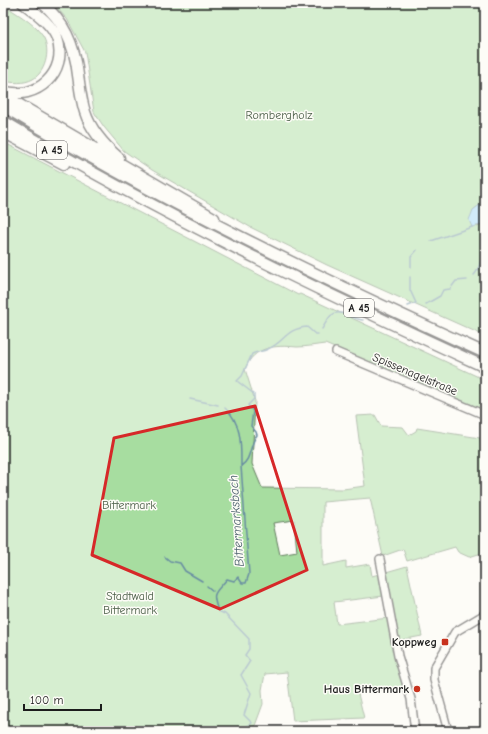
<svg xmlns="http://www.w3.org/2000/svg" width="488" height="734" viewBox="0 0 488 734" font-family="'Comic Neue',sans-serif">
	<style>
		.green { fill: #a7dda0; stroke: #627c5e; fill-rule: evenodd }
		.water { fill: #9bd8fc; stroke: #688da2 }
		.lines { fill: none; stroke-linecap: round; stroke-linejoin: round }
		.stream { stroke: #688da2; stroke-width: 1.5 }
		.minor-casing { stroke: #1c1c1c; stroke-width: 10 }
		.highway-casing { stroke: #1c1c1c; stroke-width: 13 }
		.minor { stroke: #fdfcf7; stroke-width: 7 }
		.highway { stroke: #fdfcf7; stroke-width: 10 }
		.marked { fill: none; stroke: #d62828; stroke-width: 3; stroke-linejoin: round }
		.poi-dot { fill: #c8321e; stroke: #fdfcf7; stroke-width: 1.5 }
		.labels { text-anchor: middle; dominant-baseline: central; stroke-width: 3; stroke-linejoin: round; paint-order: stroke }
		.shield { fill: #fdfcf7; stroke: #605f5e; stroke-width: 1 }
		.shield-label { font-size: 11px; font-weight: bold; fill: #1c1c1c }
		.park-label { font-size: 12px; fill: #4d604a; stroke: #fdfcf7 }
		.street-label { font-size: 12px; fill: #1c1c1c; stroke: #fdfcf7 }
		.poi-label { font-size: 12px; font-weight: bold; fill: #1c1c1c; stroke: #fdfcf7; text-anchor: end }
		.water-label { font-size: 13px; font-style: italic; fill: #485e6a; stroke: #fdfcf7 }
	</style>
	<rect width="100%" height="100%" fill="#fdfcf7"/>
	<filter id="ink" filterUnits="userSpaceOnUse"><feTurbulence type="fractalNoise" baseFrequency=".025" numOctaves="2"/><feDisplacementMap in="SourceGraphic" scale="8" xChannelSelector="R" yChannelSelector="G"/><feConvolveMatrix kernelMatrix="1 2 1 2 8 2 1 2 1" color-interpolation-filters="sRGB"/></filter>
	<g filter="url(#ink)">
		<!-- green -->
		<path class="green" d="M 52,3 L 485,3 L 485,201 L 473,210 L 477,227 L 485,224 L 485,336 L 327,265 L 250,227 L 152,170 L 124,151 L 104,127 L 94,112 L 85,52 L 67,19 Z
			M 3,4 C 15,13 33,22 42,35 C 51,47 47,71 33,79 C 24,84 13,83 3,81 Z
			M 3,142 L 298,295 L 300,294 L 485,380 L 485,410 L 325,344 C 316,345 306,347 297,347 C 275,345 254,346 245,369 L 255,401 L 252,464 L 262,488 L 343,489 L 365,486 L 356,416 L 375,415 L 381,426 L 403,427 L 409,435 L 416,431 L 417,428 L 480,438 L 485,455 L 485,552 L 469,557 L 458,552 L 455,547 L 407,561 L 403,549 L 383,556 L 370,498 L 323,502 L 323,566 L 346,561 L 346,568 L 370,564 L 372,576 L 407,566 L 422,636 L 395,641 L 408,690 L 357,690 L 364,718 L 293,721 L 287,672 L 265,674 L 262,690 L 263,704 L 253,731 L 3,731 ZM 294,520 L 297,552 L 280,555 L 273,523 ZM 384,596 L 389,618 L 337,624 L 334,602 Z"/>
		<!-- water -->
		<path class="water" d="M 485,201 L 485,224 L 472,227 L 469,220 L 473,210 Z"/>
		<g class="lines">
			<!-- stream -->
			<path class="stream" d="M 431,241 L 472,227
				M 411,267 L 411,257 L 417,250
				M 478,270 L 485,262
				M 474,275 C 482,266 482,252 483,240
				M 426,304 L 440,296 L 443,290 L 450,289 L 456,281 L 467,280
				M 408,306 L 416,303 L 410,290 L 410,277
				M 322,329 C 325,325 328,317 332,315 C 340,308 354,320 363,320
				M 190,399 L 218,405
				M 225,408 C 242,423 241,445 241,466
				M 165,557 L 170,561 L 180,563 L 185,571 L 202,581
				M 207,586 L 213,591
				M 223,731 L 226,729 L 228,731
				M 232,731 L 237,727 L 243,729 L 252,723 L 244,715 L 251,693 L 241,675 L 250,661 L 245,655 L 249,649 L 249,639 L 225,614 L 218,611 C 211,591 215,594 227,579 L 234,581 L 238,577 L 242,583 L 246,583 L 249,574 L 241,466 C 252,459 249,445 257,435 L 256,432 L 251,426 L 253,411 L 248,405 L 254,399 L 254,394 L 237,381 L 242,376 L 252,354 C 257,351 262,352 268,349 C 285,342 285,329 307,327 L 315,334 L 318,334"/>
			<!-- minor casing -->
			<g class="minor-casing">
				<path id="minor" d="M 336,352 L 485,415
					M 380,559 L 398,656 L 411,699 L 415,731
					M 448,731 L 434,680 L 434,668 L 455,632 L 485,614"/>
			</g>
			<!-- highway casing -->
			<g class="highway-casing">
				<path id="highway" d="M 42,3 C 65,22 75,46 78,75 C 80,88 81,100 85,112 C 91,131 104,145 119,158
					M 3,91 C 36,102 69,72 57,38 C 51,23 36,13 23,3
					M 3,95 L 214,218
					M 3,106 C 158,200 320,278 485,353
					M 3,121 C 158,213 321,292 485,367
					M 3,132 L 64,164"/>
			</g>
			<!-- minor -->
			<use href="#minor" class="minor"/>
			<!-- highway -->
			<use href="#highway" class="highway"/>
		</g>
	</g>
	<!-- marked area -->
	<path d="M0 0H488V734H0ZM 255,406 L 307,570 L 220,609 L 92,555 L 114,438 Z" fill="#fdfcf7" fill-opacity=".55" fill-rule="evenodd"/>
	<path class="marked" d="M 255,406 L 307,570 L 220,609 L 92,555 L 114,438 Z"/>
	<!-- markers -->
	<g class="poi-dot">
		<rect x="441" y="638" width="8" height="8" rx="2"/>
		<circle cx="417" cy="689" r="4"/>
	</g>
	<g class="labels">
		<!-- shield labels -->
		<g class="shield">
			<rect x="37" y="141" width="30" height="18" rx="3"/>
			<rect x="344" y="299" width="30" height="18" rx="3"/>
		</g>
		<g class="shield-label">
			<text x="52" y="150">A 45</text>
			<text x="359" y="308">A 45</text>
		</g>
		<!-- park labels -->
		<g class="park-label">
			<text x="279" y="115">Rombergholz</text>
			<text x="129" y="505">Bittermark</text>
			<text x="130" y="596">Stadtwald<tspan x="130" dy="14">Bittermark</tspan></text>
		</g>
		<!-- street labels -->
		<g class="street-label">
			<text transform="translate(415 374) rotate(23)">Spissenagelstraße</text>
		</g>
		<!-- poi labels -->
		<g class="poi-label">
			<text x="437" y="642">Koppweg</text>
			<text x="409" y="689">Haus Bittermark</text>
		</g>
		<!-- water labels -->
		<g class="water-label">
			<text transform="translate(236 521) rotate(-94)">Bittermarksbach</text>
		</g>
	</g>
	<!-- margin -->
	<rect width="488" height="734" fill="none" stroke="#fdfcf7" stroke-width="16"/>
	<rect x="8" y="8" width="472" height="718" fill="none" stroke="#1c1c1c" stroke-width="1.5" filter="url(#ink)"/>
	<!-- scale -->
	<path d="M24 704v6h77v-6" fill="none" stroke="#1c1c1c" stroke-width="2"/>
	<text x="30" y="704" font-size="12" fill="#1c1c1c" stroke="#fdfcf7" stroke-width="3" paint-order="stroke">100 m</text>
</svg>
